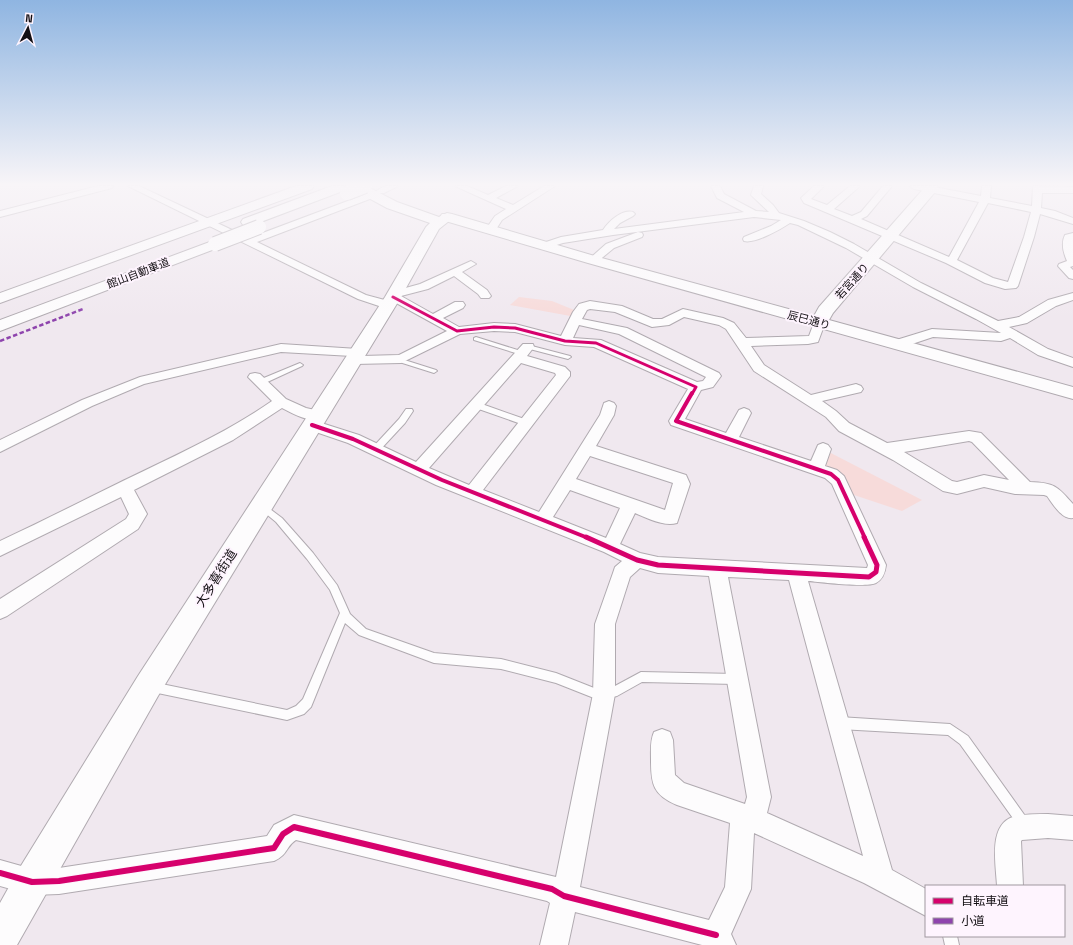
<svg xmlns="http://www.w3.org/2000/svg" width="1073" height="945" viewBox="0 0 1073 945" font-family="'Space Grotesk','Noto Sans JP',sans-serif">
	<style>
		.green { fill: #f7dbda }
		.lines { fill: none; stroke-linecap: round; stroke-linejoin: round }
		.lane-casing { stroke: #b0aab0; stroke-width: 2 }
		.street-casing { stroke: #b0aab0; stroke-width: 2 }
		.secondary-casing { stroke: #b0aab0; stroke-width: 2 }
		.highway-casing { stroke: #b0aab0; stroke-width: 2 }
		.lane { fill: #fdfcfd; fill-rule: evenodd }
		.street { fill: #fdfcfd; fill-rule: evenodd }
		.secondary { fill: #fdfcfd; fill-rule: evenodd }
		.highway { fill: #fdfcfd; fill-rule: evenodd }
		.highway-bridge-casing { stroke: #b0aab0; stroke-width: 16; stroke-linecap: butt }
		.highway-bridge { stroke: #fdfcfd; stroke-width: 14 }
		.quiet { stroke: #8e44ad; stroke-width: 2.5; stroke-dasharray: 4.5 2.5; stroke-linecap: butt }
		.cycleway-far3-casing { stroke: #fef4fe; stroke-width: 5 }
		.cycleway-far2-casing { stroke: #fef4fe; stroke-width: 6 }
		.cycleway-far1-casing { stroke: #fef4fe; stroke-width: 8 }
		.cycleway-casing { stroke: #fef4fe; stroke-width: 8 }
		.cycleway-far3 { stroke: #d6006c; stroke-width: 3 }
		.cycleway-far2 { stroke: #d6006c; stroke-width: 4 }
		.cycleway-far1 { stroke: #d6006c; stroke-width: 5 }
		.cycleway { stroke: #d6006c; stroke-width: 6 }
		.labels { text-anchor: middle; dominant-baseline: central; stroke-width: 4; stroke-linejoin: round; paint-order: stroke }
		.far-street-label { font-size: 11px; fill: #120e12; stroke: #fef4fe }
		.street-label { font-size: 13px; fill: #120e12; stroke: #fef4fe }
	</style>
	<rect width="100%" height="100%" fill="#f0e8ef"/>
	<!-- green -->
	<path class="green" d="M 519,297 L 552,301 L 579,312 L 576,317 L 510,305 Z
		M 823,449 L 922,500 L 902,511 L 842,491 L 816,469 Z"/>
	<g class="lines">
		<!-- lane casing -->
		<g class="lane-casing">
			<path id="lane" d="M 476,337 L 524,352 L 525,353 L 522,355 L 474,340 L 474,338 Z
				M 528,345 L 570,356 L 571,357 L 568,359 L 526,348 L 526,346 Z
				M 395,357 L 436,370 L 437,371 L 434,373 L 393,360 L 392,359 Z
				M 300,363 L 303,365 L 302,366 L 263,384 L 261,384 L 258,382 L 259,380 Z
				M 473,403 L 479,403 L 530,421 L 531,423 L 530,425 L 524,425 L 473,407 L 472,405 Z
				M 406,409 L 412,409 L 413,411 L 405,423 L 379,451 L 373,451 L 372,449 L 373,447 L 399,419 Z
				M 262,503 L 282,518 L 313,553 L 337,585 L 350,614 L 366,629 L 434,653 L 501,659 L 556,673 L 594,688 L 604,689 L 615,686 L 641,672 L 736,674 L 740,675 L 741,679 L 740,683 L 736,684 L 642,682 L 617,696 L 604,699 L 594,698 L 556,683 L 501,669 L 434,663 L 359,635 L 345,623 L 311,707 L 304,714 L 287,720 L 148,691 L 147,687 L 148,683 L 152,682 L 287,710 L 296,706 L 303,699 L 340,613 L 330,590 L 307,559 L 276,522 L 259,508 L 258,506 L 259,504 Z
				M 839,717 L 950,724 L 968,736 L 1028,820 L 1030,824 L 1028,828 L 1024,830 L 1020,828 L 960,744 L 948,735 L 839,729 L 835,727 L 833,723 L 835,719 Z
				M 943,936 L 957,936 L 959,945 L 945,945 Z"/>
		</g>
		<!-- street casing -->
		<g class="street-casing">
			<path id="street" d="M 98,186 L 113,186 L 112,188 L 0,217 L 0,211 Z
				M 128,186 L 139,186 L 249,238 L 369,193 L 375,193 L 377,195 L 375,197 L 257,242 L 366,295 L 392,302 L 394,305 L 392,308 L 388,309 L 358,299 Z
				M 385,186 L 398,186 L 384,193 L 378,193 L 376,191 Z
				M 455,186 L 467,186 L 488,195 L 506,186 L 518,186 L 496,198 L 513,205 L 544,186 L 555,186 L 502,220 L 495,231 L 491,232 L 486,229 L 495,216 L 506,209 Z
				M 711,186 L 720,186 L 724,194 L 756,211 L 769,212 L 751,195 L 754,186 L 763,186 L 761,194 L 773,205 L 779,213 L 804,221 L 830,232 L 854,244 L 921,283 L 998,321 L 1019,317 L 1048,300 L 1073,293 L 1073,300 L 1056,306 L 1027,323 L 1009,327 L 1048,349 L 1073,358 L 1073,367 L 1038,355 L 1010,338 L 1001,341 L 933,337 L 903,347 L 893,347 L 892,344 L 893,341 L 932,329 L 1001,333 L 976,319 L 913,287 L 846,248 L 798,225 L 790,223 C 781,229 755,244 744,241 L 743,239 L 744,237 L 771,226 L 781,220 L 754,217 L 613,235 L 563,243 L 544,249 L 539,246 L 540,244 L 561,237 L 603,230 C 609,221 622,209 633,212 L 635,214 L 633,216 L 620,223 L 614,229 L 744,212 L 717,198 Z
				M 814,186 L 824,186 L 811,199 L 827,205 L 850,186 L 860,186 L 834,209 L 852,216 L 861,212 L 883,186 L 892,186 L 867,216 L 861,219 L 949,257 L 979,202 L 914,189 L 910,186 L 929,186 L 981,196 L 982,186 L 991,186 L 990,198 L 1032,206 L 1033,186 L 1073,187 L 1073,193 L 1042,193 L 1041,208 L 1055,211 L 1073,218 L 1073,224 L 1040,214 L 1034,237 L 1018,286 L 1016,288 L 1005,289 L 985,283 L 946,263 L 804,203 L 801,198 ZM 988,203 L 1031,212 L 1024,237 L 1008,282 L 993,278 L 957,260 Z
				M 638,232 L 642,233 L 643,235 L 642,237 L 614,248 L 597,262 L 589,262 L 588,260 L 606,244 Z
				M 1073,233 L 1073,266 L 1070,267 L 1073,270 L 1073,279 L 1069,278 L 1058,266 L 1059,264 L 1067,261 C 1063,252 1061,243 1065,235 Z
				M 471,261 L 476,264 L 462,272 L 487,290 L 491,296 L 489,298 L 481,298 L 478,294 L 454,276 L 428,289 L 401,296 L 433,314 L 455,302 L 463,302 L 465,305 L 463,308 L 443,318 L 459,327 L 494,323 L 515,324 L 561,336 L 573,312 L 579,304 L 590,301 L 622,306 L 653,319 L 662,319 L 683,309 L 723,318 L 734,323 L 746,338 L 809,336 L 815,320 L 823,320 L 825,323 L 818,342 L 808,344 L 751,346 L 764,365 L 811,395 L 856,384 L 861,386 L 863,389 L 861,392 L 822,401 L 836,411 L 849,423 L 887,443 L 969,431 L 981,433 L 1030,482 C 1055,483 1057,486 1073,504 L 1073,518 C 1062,520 1053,504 1047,496 L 1044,495 L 1015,494 L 984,487 L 957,494 L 943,491 L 893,460 L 839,431 L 826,417 L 754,371 L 726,329 L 719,325 L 684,317 L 669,325 L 652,327 L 615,312 L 590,309 L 587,310 L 582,319 L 627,328 L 719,373 L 721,376 L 713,387 L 701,390 L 685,419 L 726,433 L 739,410 L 744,408 L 749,410 L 751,413 L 739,437 L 811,461 L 818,445 L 823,443 L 828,445 L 831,449 L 825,466 L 837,470 L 844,476 L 886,565 C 885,573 883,579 876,583 C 865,588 822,582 808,581 L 892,870 L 926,889 L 926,916 L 864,883 L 754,833 L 751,889 L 731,934 L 736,945 L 702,945 L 575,912 L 568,945 L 540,945 L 550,903 L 547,901 L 296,840 C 285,847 289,854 274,861 L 59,894 L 32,895 L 0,886 L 0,860 L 32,869 L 59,868 L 267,836 L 274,825 L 294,815 L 556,877 L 593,694 L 595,624 L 613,573 L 615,567 L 622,561 L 604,552 L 436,485 L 348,443 L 307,429 L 305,425 L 307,421 L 312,420 L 359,435 L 416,462 L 523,344 L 533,344 L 534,347 L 527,356 L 565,367 L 570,372 L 570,376 L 483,490 L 539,512 L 600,415 L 604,403 L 609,401 L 614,403 L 616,406 L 614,415 L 596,446 L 686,475 L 690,484 L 677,523 C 664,527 647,518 635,513 L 620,544 L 640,553 L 658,557 L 867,568 L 868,565 L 832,484 L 825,478 L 671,425 L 669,421 L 688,389 L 594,347 L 565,345 L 515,332 L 494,331 L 460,334 L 401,363 L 354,364 L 349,363 L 347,360 L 352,356 L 281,352 L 144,384 L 92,406 L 0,452 L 0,440 L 82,400 L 140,377 L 281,344 L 358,349 L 363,350 L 365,353 L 362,356 L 399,355 L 447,331 L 389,299 L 387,297 L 391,292 L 420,284 ZM 579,325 L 619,334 L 706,377 L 703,381 L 697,382 L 601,340 L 573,338 ZM 521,363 L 555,373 L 556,375 L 469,485 L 429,468 ZM 969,441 L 972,442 L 1009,480 L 984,475 L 957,482 L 952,481 L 904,452 ZM 590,456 L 673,483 L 665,510 L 576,479 ZM 570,490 L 620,508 L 606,538 L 553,517 ZM 640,568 L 658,573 L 709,576 L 747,797 L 745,804 L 684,783 L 675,775 L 673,740 L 670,732 L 662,729 L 654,732 C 650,741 651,750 651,760 C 651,784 653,795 677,805 L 730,823 L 725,887 L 709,920 L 580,887 L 615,694 L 615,624 L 630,577 ZM 728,577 L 789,580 L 863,856 L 767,813 L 771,797 Z
				M 255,373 L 260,374 L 286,399 L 306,408 L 324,412 L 326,415 L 324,418 C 309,423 295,415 282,408 L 233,440 L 134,490 L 147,514 L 138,529 L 7,616 L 0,619 L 0,599 L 126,519 L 129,514 L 121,497 L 0,556 L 0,541 C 43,521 84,500 127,479 C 176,455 226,433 272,401 L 248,377 L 250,374 Z
				M 1048,814 L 1073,816 L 1073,840 L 1048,838 L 1022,840 L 1021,841 L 1023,886 L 997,886 C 996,864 987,821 1017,816 C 1027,814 1038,814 1048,814 Z"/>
		</g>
		<!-- secondary casing -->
		<g class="secondary-casing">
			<path id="secondary" d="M 296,186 L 314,186 L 312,189 L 0,303 L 0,293 Z
				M 926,186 L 938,186 L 935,192 L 833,313 L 829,320 L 1073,387 L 1073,399 L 588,263 L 442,220 L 440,217 L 442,214 L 452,214 L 598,257 L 814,316 L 819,307 Z"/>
		</g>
		<!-- highway casing -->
		<g class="highway-casing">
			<path id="highway" d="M 332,186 L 366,186 L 397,202 L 439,217 L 447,213 L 452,214 L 454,217 L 439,229 L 401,297 L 158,696 L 17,945 L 0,945 L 0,903 L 19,869 L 138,676 L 385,297 L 426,227 L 430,223 L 387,208 L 352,189 L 350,186 L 348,189 L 253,225 L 243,225 L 241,222 L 243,219 Z
				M 215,240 L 220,241 L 222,244 L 220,247 L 0,331 L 0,320 Z"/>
		</g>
		<!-- lane -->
		<use href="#lane" class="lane"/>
		<!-- street -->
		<use href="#street" class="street"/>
		<!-- secondary -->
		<use href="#secondary" class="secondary"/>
		<!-- highway -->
		<use href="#highway" class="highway"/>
		<!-- highway-bridge casing -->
		<g class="highway-bridge-casing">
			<path id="highway-bridge" d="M 347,193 L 365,186
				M 215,244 L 259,227"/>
		</g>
		<!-- highway-bridge -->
		<use href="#highway-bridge" class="highway-bridge"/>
		<!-- quiet -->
		<path class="quiet" d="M 0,341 L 83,309"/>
		<!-- cycleway-far3 casing -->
		<g class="cycleway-far3-casing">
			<path id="cycleway-far3" d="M 393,297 L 457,331 L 494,327 L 515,328 L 565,341 L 596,343 L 696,387 L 692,394"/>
		</g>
		<!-- cycleway-far2 casing -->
		<g class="cycleway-far2-casing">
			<path id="cycleway-far2" d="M 692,393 L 676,421 L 831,474 L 838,480 L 865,538
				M 312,425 L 353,439 L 442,480 L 588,538"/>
		</g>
		<!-- cycleway-far1 casing -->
		<g class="cycleway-far1-casing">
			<path id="cycleway-far1" d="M 586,537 L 637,560 L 658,565 L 869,577 L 876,572 L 877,565 L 864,537"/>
		</g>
		<!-- cycleway casing -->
		<g class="cycleway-casing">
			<path id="cycleway" d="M 0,873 L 32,882 L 59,881 L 274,848 L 283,834 L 294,827 L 552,889 L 564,896 L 716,935"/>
		</g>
		<!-- cycleway-far3 -->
		<use href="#cycleway-far3" class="cycleway-far3"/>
		<!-- cycleway-far2 -->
		<use href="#cycleway-far2" class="cycleway-far2"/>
		<!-- cycleway-far1 -->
		<use href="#cycleway-far1" class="cycleway-far1"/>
		<!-- cycleway -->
		<use href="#cycleway" class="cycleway"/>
	</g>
	<!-- sky -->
	<linearGradient id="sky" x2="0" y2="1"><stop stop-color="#8fb5e1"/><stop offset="0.58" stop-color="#f8f5f8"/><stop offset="1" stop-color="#f8f5f8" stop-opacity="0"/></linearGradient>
	<rect width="1073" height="318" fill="url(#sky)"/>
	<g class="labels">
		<!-- far-street labels -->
		<g class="far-street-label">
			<text transform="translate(138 273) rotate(-21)">館山自動車道</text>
			<text transform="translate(852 281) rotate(-48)">若宮通り</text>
			<text transform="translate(809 320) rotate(15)">辰巳通り</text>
		</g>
		<!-- street labels -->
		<g class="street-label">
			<text transform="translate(216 578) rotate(-58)">大多喜街道</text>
		</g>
	</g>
	<!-- legend -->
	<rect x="925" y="885" width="140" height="52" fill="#fef4fe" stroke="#a098a0"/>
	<rect x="933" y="898" width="20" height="6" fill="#d6006c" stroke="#a098a0"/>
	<text x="961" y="905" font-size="12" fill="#120e12">自転車道</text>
	<rect x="933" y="918" width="20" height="6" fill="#8e44ad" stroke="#a098a0"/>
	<text x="961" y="925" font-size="12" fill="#120e12">小道</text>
	<!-- north arrow -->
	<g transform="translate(28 28) rotate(6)" stroke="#fef4fe" stroke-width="3" paint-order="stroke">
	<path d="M0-3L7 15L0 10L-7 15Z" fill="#120e12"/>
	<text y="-6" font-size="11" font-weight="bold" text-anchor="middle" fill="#120e12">N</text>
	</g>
</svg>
